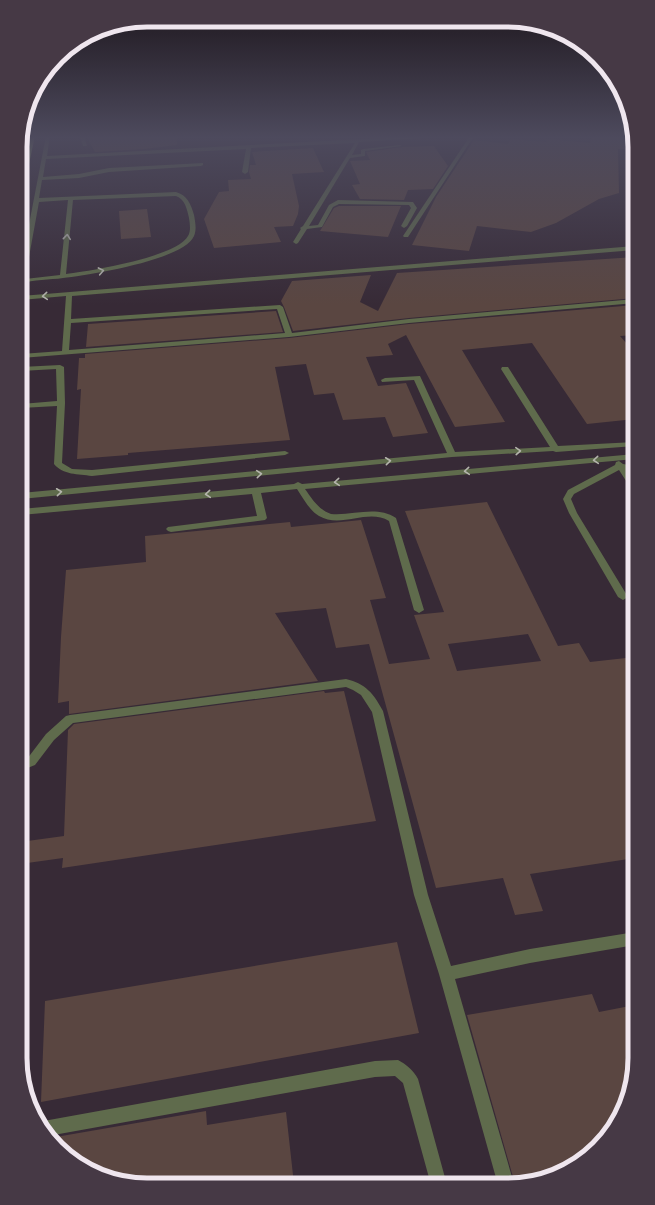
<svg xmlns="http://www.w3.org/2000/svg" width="655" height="1205" viewBox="0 0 655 1205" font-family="'Nunito Sans',sans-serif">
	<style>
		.building { fill: #5a4641; fill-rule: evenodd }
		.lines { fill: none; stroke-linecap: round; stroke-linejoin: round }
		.minor { fill: #5f6b4c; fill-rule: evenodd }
		.highway { fill: #a0bd6e; fill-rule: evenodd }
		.oneway { stroke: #b5b5ad }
		.rim { fill: none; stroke: #efe6ee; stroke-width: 5 }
	</style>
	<rect width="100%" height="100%" fill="#372a36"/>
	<!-- building -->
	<path class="building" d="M 86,136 L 177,136 L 177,145 L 144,149 L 95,152 Z
		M 591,136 L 633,136 L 635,150 L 618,149 L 619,193 L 599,199 L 556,223 L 531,232 L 477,226 L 469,251 L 412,245 L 436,197 L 474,140 L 508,144 L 511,139 L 546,142 L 547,139 L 590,143 Z
		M 434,146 L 448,166 L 433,189 L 408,190 L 404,200 L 360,199 L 352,185 L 360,184 L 350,161 L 370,160 L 366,152 L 402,147 Z
		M 313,148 L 324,172 L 292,174 L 299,206 L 298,214 L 293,226 L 274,227 L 281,242 L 214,248 L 204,219 L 219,192 L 229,191 L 228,180 L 251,179 L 249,172 L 250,165 L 256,165 L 252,152 Z
		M 339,206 L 401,206 L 388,237 L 320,231 L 334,208 Z
		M 147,209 L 151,237 L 121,239 L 119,211 Z
		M 635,257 L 635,298 L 409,318 L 293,331 L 284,307 L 281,301 L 292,281 L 371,275 L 360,302 L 378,311 L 397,273 Z
		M 635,305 L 635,335 L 620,336 L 635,353 L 635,419 L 587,424 L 532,343 L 462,350 L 505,422 L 455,427 L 406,335 L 388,344 L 393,355 L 366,357 L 378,386 L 406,383 L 428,433 L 393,437 L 385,417 L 343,420 L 334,393 L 314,395 L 306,364 L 275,367 L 290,440 L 128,453 L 128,455 L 77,459 L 81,389 L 77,390 L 79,358 L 85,358 L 85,354 L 289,338 L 409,324 Z
		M 276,311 L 283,332 L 86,347 L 88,324 Z
		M 487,502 L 558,646 L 579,643 L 590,662 L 635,657 L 635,858 L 530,874 L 543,911 L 515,915 L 503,878 L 436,888 L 369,644 L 336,648 L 326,608 L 275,613 L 318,681 L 69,714 L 69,701 L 58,703 L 61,637 L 66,570 L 146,562 L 145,536 L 290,522 L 291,527 L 361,520 L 386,598 L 370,600 L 389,664 L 430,659 L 414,615 L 444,612 L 405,511 ZM 528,634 L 541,661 L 457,671 L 448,644 Z
		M 324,691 L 325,693 L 344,691 L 376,821 L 62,868 L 63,858 L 20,864 L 20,842 L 64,836 L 68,730 L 74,724 Z
		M 397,942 L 419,1033 L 41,1102 L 45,1001 Z
		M 592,994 L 599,1012 L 635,1005 L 635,1066 L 625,1106 L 609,1135 L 579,1163 L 549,1178 L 515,1184 L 467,1015 Z
		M 206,1111 L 207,1125 L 286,1112 L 294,1184 L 130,1184 L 70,1159 L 50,1138 Z"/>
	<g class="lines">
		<!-- minor -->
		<path class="minor" d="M 46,136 L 50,136 L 47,156 L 362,139 L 456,136 L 359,142 L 352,155 L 361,154 L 361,150 L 363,149 L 400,145 L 402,146 L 365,151 L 365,156 L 350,158 L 309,226 L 318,225 L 329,205 L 338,200 L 413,202 L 417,208 L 407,226 L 404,228 L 401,226 L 411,208 L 409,205 L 339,204 L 333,207 L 322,227 L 307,229 L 298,243 L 296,244 L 293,242 L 301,229 L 300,228 L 303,226 L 355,143 L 251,148 L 248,172 L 245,174 L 242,172 L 246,149 L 46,159 L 43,177 L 79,174 L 109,168 L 203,163 L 203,165 L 201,166 L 109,172 L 79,178 L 42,180 L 39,198 L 176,192 C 187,195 191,204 194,215 C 195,221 197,229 194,236 C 184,260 89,275 63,278 C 50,280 33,279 21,284 L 21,266 ZM 176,196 C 185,199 187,209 189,218 C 190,224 191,231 188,236 C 177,257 90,271 66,274 L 73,200 ZM 68,200 L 60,275 L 25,279 L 39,202 Z
			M 80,136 L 84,136 L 87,146 L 83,146 Z
			M 470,136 L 474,136 L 408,237 L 404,237 L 403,236 Z
			M 635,246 L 635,250 L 72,296 L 71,319 L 280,305 L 283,307 L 292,333 L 409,319 L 635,299 L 635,303 L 409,323 L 289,337 L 21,358 L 21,354 L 62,351 L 66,296 L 21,300 L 21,296 ZM 277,309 L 285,333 L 69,350 L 71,323 Z
			M 60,365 L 64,367 L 65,403 L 62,463 L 72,469 L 92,470 L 285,451 L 289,453 L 285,455 L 92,476 C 78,474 63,475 54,464 L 57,406 L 21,408 L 21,404 L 57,401 L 56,369 L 21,371 L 21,367 Z
			M 502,367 L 508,367 L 558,446 L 635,442 L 635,446 L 556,452 L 553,451 L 452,457 L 21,499 L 21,493 L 447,453 L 414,380 L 382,382 L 381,380 L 385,378 L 420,376 L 455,452 L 550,447 L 501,369 Z
			M 635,454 L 635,459 L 305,489 C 312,499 319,510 331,514 C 353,516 376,505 396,518 L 424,610 L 419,613 L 414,610 L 389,521 C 368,508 341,529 319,516 C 309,510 303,498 297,489 L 261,493 L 267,518 L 265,520 L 171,532 L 168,531 L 166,529 L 168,527 L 257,516 L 252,494 L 21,515 L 21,509 L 294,484 L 298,482 L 302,484 Z
			M 619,461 L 623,464 L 635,466 L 635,472 L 627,470 L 635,481 L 635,491 L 632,490 L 619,470 L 574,494 L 571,499 L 577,513 L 628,597 L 623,600 L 618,597 L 569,513 L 563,499 L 568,490 L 615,465 L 616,462 Z
			M 346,679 C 366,684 373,693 383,711 L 428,895 L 451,966 L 530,949 L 635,932 L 635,945 L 530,963 L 455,979 L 514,1184 L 498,1185 L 439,974 L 414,895 L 372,712 L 361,695 L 353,690 L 346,687 L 73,723 L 54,740 L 35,765 L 20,771 L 20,761 L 27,759 L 46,734 L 66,716 L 70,715 Z
			M 398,1060 C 406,1064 414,1071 418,1079 L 447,1185 L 431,1185 L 403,1083 L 395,1076 L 375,1077 L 48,1136 L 38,1122 L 375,1061 Z"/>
		<!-- highway -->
		<path class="highway" d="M 29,136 L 35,136 L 24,187 L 21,189 L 21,173 Z"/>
	</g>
	<!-- one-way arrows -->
	<defs><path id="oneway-chevron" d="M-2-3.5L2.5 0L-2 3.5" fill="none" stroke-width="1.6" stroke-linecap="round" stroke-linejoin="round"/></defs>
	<g class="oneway">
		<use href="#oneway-chevron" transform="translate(67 237) rotate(-84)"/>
		<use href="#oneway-chevron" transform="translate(101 271) rotate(-11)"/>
		<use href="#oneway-chevron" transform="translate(45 296) rotate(175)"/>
		<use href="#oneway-chevron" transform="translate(518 451) rotate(-3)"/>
		<use href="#oneway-chevron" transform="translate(596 460) rotate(175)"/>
		<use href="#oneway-chevron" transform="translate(388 461) rotate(-6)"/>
		<use href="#oneway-chevron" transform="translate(467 471) rotate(175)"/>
		<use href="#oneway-chevron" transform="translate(259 474) rotate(-5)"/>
		<use href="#oneway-chevron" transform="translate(337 482) rotate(175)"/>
		<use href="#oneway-chevron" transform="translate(59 492) rotate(-6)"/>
		<use href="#oneway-chevron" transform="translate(208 494) rotate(175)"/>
	</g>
	<!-- sky -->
	<linearGradient id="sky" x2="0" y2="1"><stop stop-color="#1e171e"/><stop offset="0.45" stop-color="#4d4a5d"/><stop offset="1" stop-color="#4d4a5d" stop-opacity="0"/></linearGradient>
	<rect width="655" height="305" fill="url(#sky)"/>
	<!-- crop -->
	<path d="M0 0H655V1205H0ZM147 27H508A120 120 0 0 1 628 147V1058A120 120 0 0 1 508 1178H147A120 120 0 0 1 27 1058V147A120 120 0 0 1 147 27Z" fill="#463945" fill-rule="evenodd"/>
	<path class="rim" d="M147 27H508A120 120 0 0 1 628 147V1058A120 120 0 0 1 508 1178H147A120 120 0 0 1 27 1058V147A120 120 0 0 1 147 27Z"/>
</svg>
